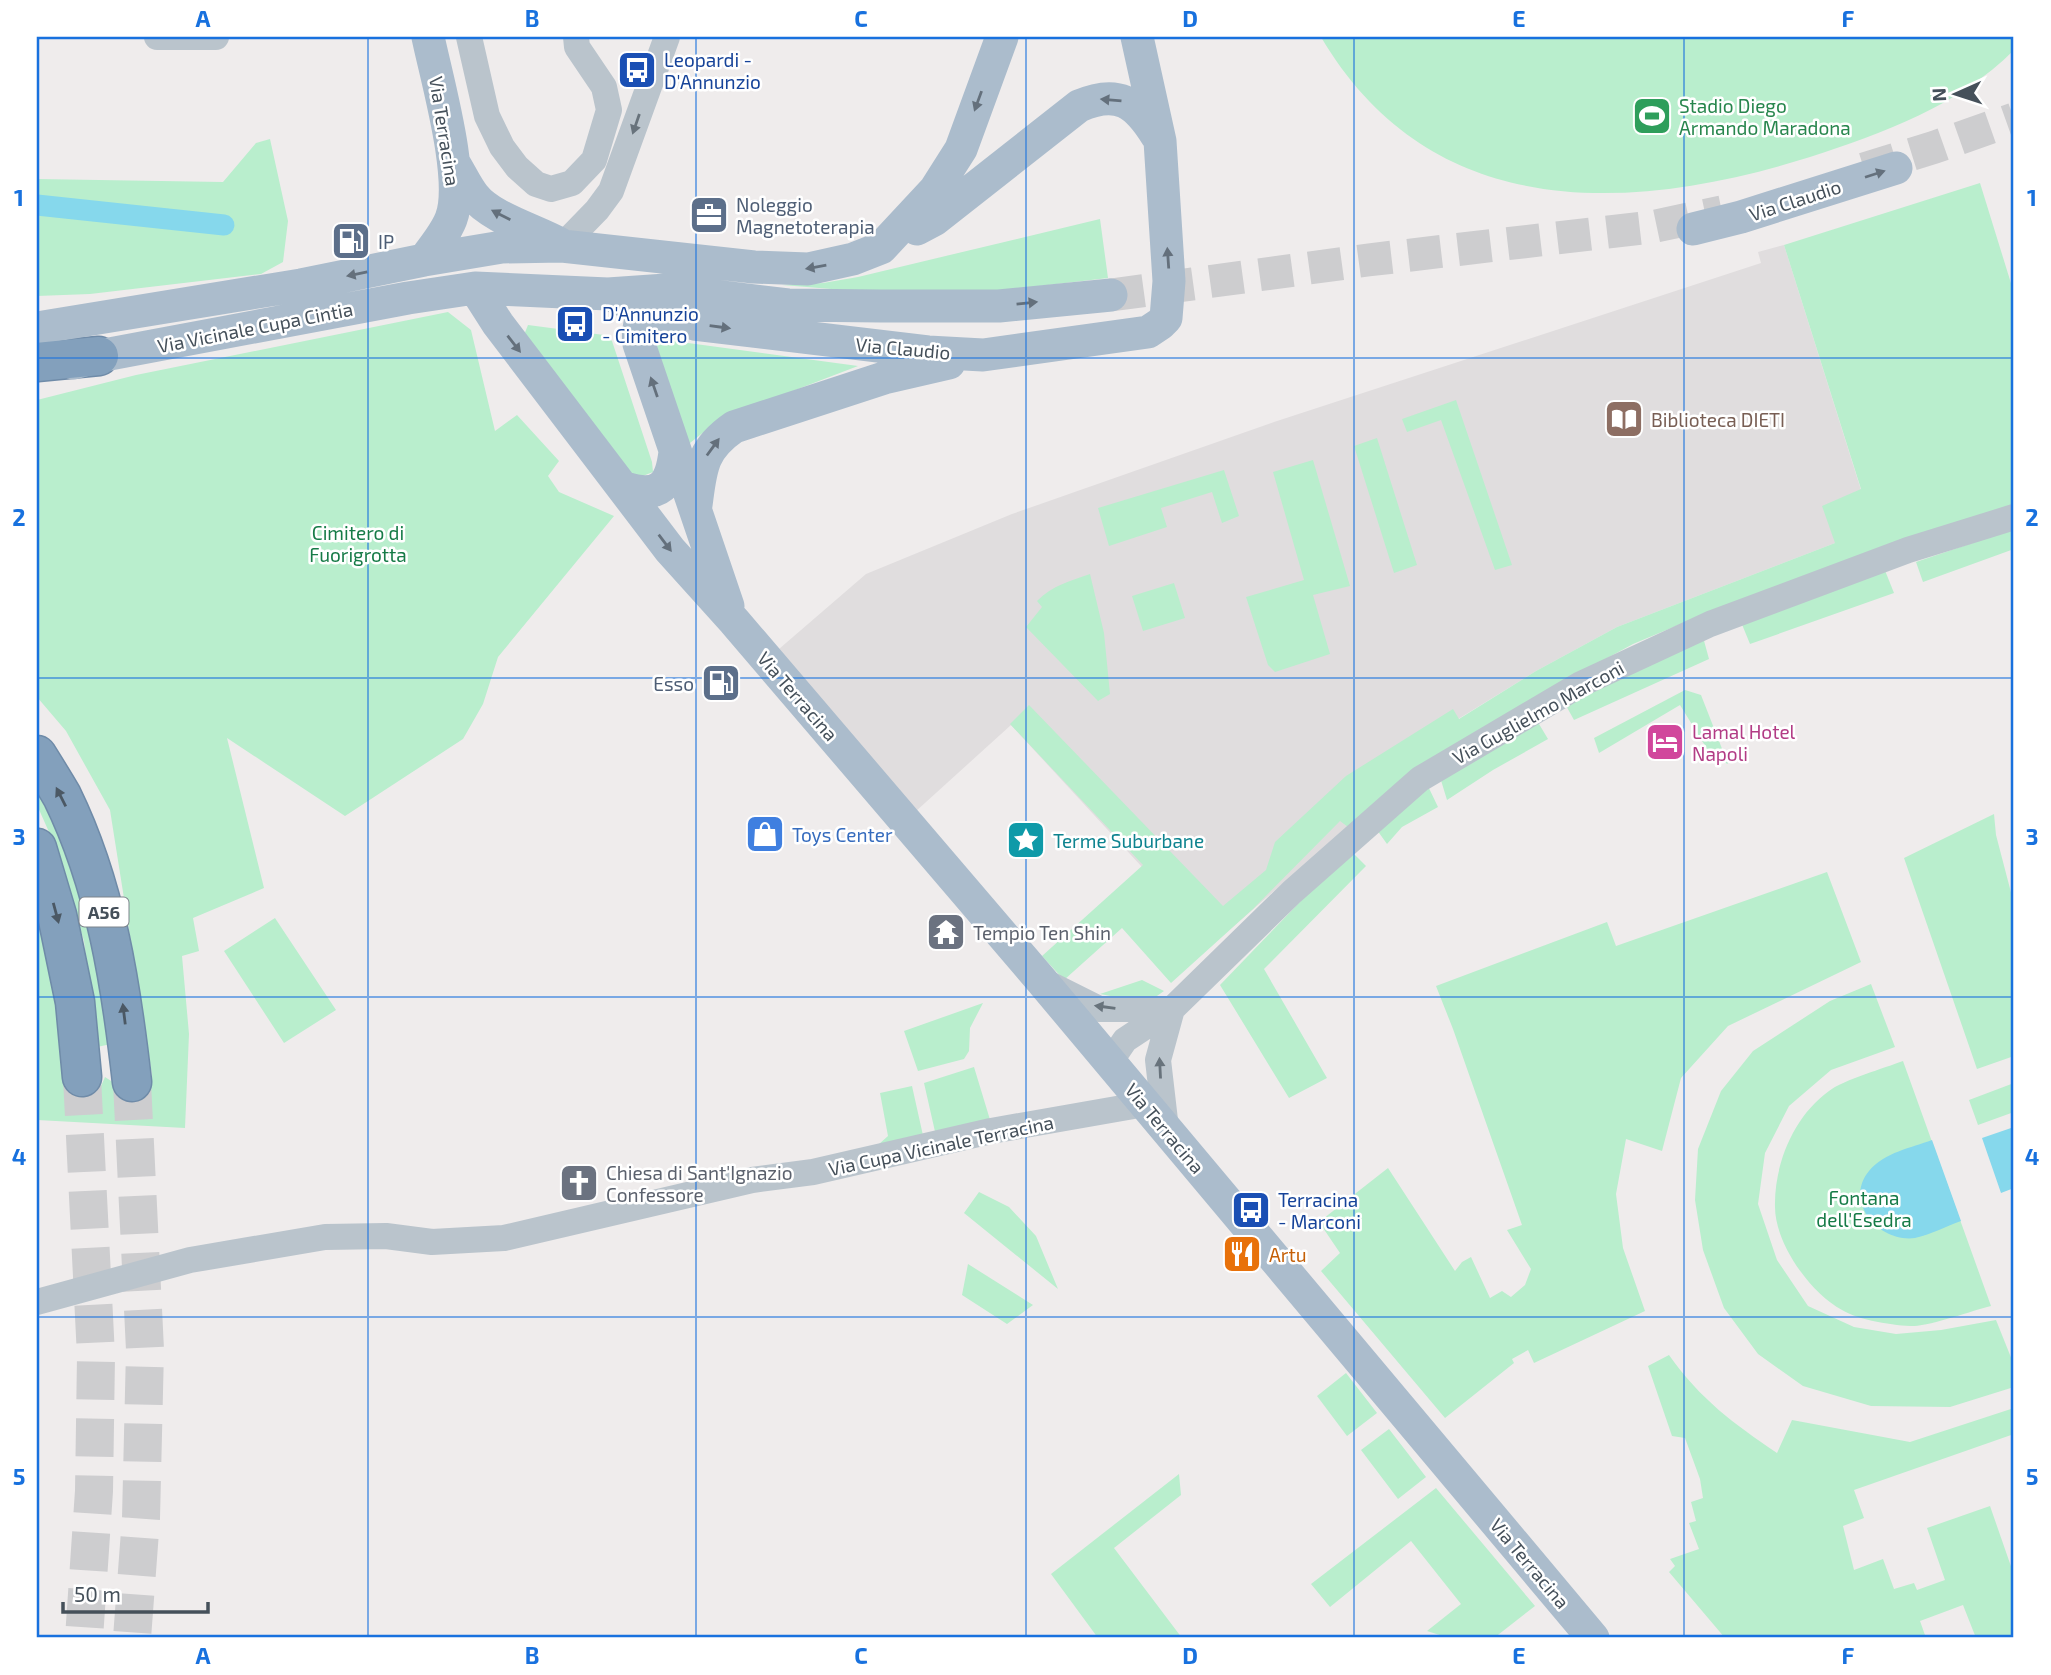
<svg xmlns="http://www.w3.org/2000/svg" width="2051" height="1675" viewBox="0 0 2051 1675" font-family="'Exo 2',sans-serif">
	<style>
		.education { fill: #e0ddde }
		.green { fill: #b9eecd }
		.water { fill: #86d8ec }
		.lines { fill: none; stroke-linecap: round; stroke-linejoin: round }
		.canal { stroke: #86d8ec; stroke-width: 21 }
		.major-tunnel { stroke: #cdcdcf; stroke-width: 33; stroke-dasharray: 33 17; stroke-linecap: butt }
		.highway-tunnel { stroke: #cdcdcf; stroke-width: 38; stroke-dasharray: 38 19; stroke-linecap: butt }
		.highway-casing { stroke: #6f8ba8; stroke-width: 41 }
		.minor { stroke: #bac4cc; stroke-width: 26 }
		.major { stroke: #abbccc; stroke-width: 33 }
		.highway { stroke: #83a0bc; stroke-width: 38 }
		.oneway { fill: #64707c }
		.oneway2 { fill: #68737c }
		.oneway3 { fill: #4b5864 }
		.grid { fill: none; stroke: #1871de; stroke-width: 2; stroke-opacity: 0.55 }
		.labels { text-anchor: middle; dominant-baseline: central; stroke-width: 5; stroke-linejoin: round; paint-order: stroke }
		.shield { fill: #fff; stroke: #7d848c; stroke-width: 2 }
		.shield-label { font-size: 18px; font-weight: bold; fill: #45505a }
		.transit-label { font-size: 19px; fill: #164399; stroke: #fff; text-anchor: start }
		.leisure-label { font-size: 19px; fill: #27864d; stroke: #fff; text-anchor: start }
		.street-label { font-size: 19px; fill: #45505a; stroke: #fff }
		.service-label { font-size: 19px; fill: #4e5e75; stroke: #fff; text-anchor: start }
		.education-label { font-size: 19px; fill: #785e54; stroke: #fff; text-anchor: start }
		.park-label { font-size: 19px; fill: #167b47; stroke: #fff }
		.hotel-label { font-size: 19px; fill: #b23c85; stroke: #fff; text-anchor: start }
		.shop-label { font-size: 19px; fill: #366cbe; stroke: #fff; text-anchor: start }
		.culture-label { font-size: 19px; fill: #0d838f; stroke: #fff; text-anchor: start }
		.worship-label { font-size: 19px; fill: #5b616d; stroke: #fff; text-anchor: start }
		.food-label { font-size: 19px; fill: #c56008; stroke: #fff; text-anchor: start }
		.neatline { fill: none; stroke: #1871de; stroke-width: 2.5 }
		.grid-label { font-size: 23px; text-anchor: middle; font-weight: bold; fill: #1871de }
	</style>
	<rect width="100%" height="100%" fill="#efecec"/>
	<!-- education -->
	<path class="education" d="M 1784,245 L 1861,490 L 1835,543 L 1617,627 L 1536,671 L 1450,724 L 1348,827 L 1213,944 L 1011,725 L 915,812 L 779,649 L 866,574 L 1012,514 L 1274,422 L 1761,263 L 1758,252 Z"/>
	<!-- green -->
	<path class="green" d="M 1321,37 L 2014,37 L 2014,50 C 1958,106 1884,133 1810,157 C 1628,214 1431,223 1321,37 Z
		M 270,139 L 288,221 L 283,262 L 261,274 L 90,294 L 37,296 L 37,179 L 223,182 L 256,143 Z
		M 1980,183 L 2014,293 L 2014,504 L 1688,621 L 1633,644 L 1536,697 L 1348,827 L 1340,821 L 1253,909 L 1171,983 L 1122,928 L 1064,980 L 1042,956 L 1143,865 L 1010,724 L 1029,705 L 1223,906 L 1266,870 L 1275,842 L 1346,776 L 1453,709 L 1459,719 L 1536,671 L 1617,627 L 1835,543 L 1822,506 L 1861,489 L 1784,245 Z
		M 1100,219 L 1108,278 L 963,295 L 906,295 L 782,285 L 823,283 L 858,277 Z
		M 448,312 L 471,330 L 495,431 L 517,415 L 559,461 L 548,476 L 559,492 L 614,516 L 498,657 L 483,704 L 463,739 L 345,816 L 227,738 L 264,888 L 193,918 L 199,951 L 182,956 L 189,1034 L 185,1128 L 37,1120 L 37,917 L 60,1025 L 62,1071 L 73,1093 L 84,1101 L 98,1093 L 105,1077 L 134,1096 L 145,1096 L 152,1075 L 110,810 L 66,731 L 37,697 L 37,400 L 136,375 Z
		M 528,325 L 604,335 L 612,341 L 652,462 L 653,472 L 635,479 L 524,335 Z
		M 651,338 L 858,366 L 720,419 L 685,447 Z
		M 1456,400 L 1512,565 L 1495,570 L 1441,420 L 1407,432 L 1402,419 Z
		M 1377,438 L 1417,565 L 1394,573 L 1354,446 Z
		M 1313,460 L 1350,586 L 1313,595 L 1330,654 L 1275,672 L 1268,665 L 1246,597 L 1304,580 L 1273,472 Z
		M 1224,470 L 1239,516 L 1222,523 L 1212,492 L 1161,508 L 1167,527 L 1109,546 L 1098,508 Z
		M 2014,529 L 2014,549 L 1923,582 L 1916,562 Z
		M 1884,568 L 1894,593 L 1750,644 L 1741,622 Z
		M 1090,574 L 1104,633 L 1110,694 L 1098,701 L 1026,627 L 1042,607 L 1037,601 C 1053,585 1070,581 1090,574 Z
		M 1174,583 L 1185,618 L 1143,631 L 1132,596 Z
		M 1703,637 L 1709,659 L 1574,720 L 1564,702 Z
		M 1685,690 L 1701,695 L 1728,764 L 1712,757 L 1680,705 L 1599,753 L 1594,738 Z
		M 1536,719 L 1548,739 L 1493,770 L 1447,800 L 1440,777 Z
		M 1426,782 L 1438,807 L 1402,827 L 1387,844 L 1377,830 Z
		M 37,790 L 60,839 L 94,939 L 111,1044 L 97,1047 L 84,941 L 53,841 L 37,805 Z
		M 1994,814 L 1996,835 L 2014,904 L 2014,1056 L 1977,1069 L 1904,858 Z
		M 1350,850 L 1366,866 L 1264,969 L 1327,1078 L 1289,1098 L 1220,985 Z
		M 1827,872 L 1861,962 L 1728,1026 L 1681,1078 L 1662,1151 L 1626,1139 L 1616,1194 L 1623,1248 L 1645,1311 L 1534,1363 L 1528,1350 L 1512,1359 L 1514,1363 L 1445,1418 L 1321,1271 L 1340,1253 L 1319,1222 L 1388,1168 L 1455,1271 L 1462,1262 L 1471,1257 L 1490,1298 L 1502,1291 L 1511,1297 L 1525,1285 L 1531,1269 L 1507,1230 L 1522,1225 L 1453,1029 L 1436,986 L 1607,922 L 1616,946 Z
		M 275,918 L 336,1010 L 284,1043 L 224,951 Z
		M 1142,980 L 1164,991 L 1147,1003 L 1100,994 Z
		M 1871,984 L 1895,1047 L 1831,1070 L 1789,1106 L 1765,1153 L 1758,1204 L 1777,1260 L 1808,1306 L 1854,1327 L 1896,1334 L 1941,1330 L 1996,1320 L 2014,1365 L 2014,1387 L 1950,1407 L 1871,1406 L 1803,1386 L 1758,1354 L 1724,1308 L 1703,1250 L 1695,1200 L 1698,1149 L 1721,1091 L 1753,1051 L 1830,1001 Z
		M 983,1003 L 970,1028 L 969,1051 L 964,1059 L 918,1071 L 904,1031 Z
		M 1903,1061 L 1991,1306 C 1971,1311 1933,1325 1914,1326 C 1895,1326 1858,1320 1842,1310 C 1810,1293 1775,1243 1775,1207 C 1774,1164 1794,1116 1829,1091 C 1843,1080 1885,1068 1903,1061 Z
		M 974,1067 L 991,1123 L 936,1136 L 924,1083 Z
		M 2014,1083 L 2014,1112 L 1978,1125 L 1969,1100 Z
		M 912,1086 L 924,1140 L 869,1153 L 888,1136 L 880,1093 Z
		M 979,1192 L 1009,1207 L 1036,1236 L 1058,1289 L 964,1213 Z
		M 968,1264 L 1033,1305 L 1007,1324 L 962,1295 Z
		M 1669,1355 C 1701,1400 1733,1423 1777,1453 L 1792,1420 L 1910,1442 L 2014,1408 L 2014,1434 L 1854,1490 L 1864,1518 L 1843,1526 L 1854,1570 L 1883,1559 L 1894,1589 L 1914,1583 L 1917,1590 L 1945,1580 L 1927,1528 L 1990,1506 L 2014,1575 L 2014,1638 L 1976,1638 L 1963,1605 L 1920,1621 L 1926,1638 L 1725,1638 L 1669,1572 L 1675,1566 L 1670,1559 L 1699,1549 L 1689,1523 L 1696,1521 L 1691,1502 L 1703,1498 L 1700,1479 L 1685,1438 L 1672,1436 L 1648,1366 Z
		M 1346,1373 L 1377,1413 L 1347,1436 L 1317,1396 Z
		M 1389,1429 L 1426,1477 L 1398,1499 L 1361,1450 Z
		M 1179,1474 L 1181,1495 L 1114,1548 L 1182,1638 L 1098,1638 L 1051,1574 Z
		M 1436,1488 L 1535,1606 L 1494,1638 L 1449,1638 L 1427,1631 L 1461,1604 L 1411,1541 L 1330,1607 L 1311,1584 Z"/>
	<!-- water -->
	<path class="water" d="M 2014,1127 L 2014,1188 L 2001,1193 L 1982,1138 Z
		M 1932,1140 L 1961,1221 C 1947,1226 1930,1235 1915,1238 C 1880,1243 1843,1202 1869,1171 C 1885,1152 1911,1148 1932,1140 Z"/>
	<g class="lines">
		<!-- canal -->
		<path class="canal" d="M 37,205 L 224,225"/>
		<!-- major-tunnel -->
		<path class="major-tunnel" d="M 1864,169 L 1935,147 L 2014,119
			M 1111,295 L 1368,260 L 1651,227 L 1722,212"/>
		<!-- highway-tunnel -->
		<path class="highway-tunnel" d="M 82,1077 L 96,1356 L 94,1491 L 84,1638
			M 132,1082 L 145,1350 L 141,1518 L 132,1638"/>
		<!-- highway casing -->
		<g class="highway-casing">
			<path id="highway" d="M 37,362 L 99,356
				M 37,755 C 45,768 54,782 62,796 C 106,886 121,984 132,1082
				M 37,848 L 57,915 L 75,1002 L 82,1077"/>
		</g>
		<!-- minor -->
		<path class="minor" d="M 157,37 L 216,37
			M 469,37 L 487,116 L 502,147 L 517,167 L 536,184 L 551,189 L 572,183 L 594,160 L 609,110 L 604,87 L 577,47 L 576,37
			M 562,246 L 597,210 L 611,191 L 667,37
			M 1047,983 L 1099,1009 L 1172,1009
			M 1110,1062 L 1125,1040 L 1172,1009 L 1292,892 L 1420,779 L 1581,684 L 1710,624 L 1908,550 L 2014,517
			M 1166,1129 L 1158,1060 L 1172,1009
			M 37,1302 L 190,1260 L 325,1237 L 386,1236 L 432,1242 L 504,1238 L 752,1180 L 813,1172 L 991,1131 L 1145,1104"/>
		<!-- major -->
		<path class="major" d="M 454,163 C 461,174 466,186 474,196 C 491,218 535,230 560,244
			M 917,229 L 934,220 L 1079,106 C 1118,89 1136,102 1157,136
			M 1693,229 L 1741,217 L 1896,168
			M 424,260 C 434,247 445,234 451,219 C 466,180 437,80 428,37
			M 475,288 L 498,324 L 670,550 L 734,621 L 1041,980 L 1593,1638
			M 661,294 C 645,307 636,323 639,344 L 728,606
			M 613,296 L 645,310 L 694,324 L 928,352 L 983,355 L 1148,332 L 1160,324 L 1166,318 L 1169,281 L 1160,141 L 1137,37
			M 37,328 L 301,285 L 424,260 L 502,247 L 562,246 L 754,267 L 808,269 L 853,259 L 881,248 L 935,190 L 961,149 L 1002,37
			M 73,363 L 99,356 L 408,298 L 475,288 L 608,294 L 666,290 L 788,305 L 881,306 L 999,306 L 1111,295
			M 625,488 C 660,499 671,485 675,452
			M 696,505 C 701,468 701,450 734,427 L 884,378 L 949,363"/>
		<!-- highway -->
		<use href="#highway" class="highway"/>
	</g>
	<!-- one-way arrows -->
	<defs><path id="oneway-solid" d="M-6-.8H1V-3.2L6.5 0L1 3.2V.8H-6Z" transform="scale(1.75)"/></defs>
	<g class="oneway">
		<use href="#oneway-solid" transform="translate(1111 100) rotate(-175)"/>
		<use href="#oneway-solid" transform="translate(978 101) rotate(110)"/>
		<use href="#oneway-solid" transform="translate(1875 174) rotate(-18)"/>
		<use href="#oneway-solid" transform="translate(501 215) rotate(-153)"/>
		<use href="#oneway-solid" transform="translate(1168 258) rotate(-94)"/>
		<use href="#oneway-solid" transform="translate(816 267) rotate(170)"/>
		<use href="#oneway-solid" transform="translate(357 274) rotate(168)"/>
		<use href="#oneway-solid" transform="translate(1027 303) rotate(-6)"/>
		<use href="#oneway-solid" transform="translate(720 327) rotate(8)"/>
		<use href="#oneway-solid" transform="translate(514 344) rotate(52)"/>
		<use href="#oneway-solid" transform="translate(654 387) rotate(-109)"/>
		<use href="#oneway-solid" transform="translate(713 447) rotate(-54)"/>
		<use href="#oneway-solid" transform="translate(665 543) rotate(53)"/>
	</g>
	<g class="oneway2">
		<use href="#oneway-solid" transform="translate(636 124) rotate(109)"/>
		<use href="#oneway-solid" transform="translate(1105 1007) rotate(-172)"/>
		<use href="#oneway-solid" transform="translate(1160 1068) rotate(-93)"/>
	</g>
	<g class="oneway3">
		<use href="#oneway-solid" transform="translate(61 797) rotate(-117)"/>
		<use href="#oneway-solid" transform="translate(56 913) rotate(75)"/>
		<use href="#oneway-solid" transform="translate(124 1014) rotate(-97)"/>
	</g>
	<!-- grid -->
	<path class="grid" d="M 368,37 L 368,1638M 696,37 L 696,1638M 1026,37 L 1026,1638M 1354,37 L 1354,1638M 1684,37 L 1684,1638M 37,358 L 2014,358M 37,678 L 2014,678M 37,997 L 2014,997M 37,1317 L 2014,1317"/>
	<!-- icons -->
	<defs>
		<g id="bus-square" transform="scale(2.0125)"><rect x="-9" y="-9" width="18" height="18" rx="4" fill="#1a4fb4" stroke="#fff"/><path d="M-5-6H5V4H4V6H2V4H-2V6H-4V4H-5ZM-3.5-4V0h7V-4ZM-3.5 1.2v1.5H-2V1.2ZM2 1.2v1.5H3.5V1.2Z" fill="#fff"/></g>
		<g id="stadium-square" transform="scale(2.0125)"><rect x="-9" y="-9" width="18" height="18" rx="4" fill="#2e9e5b" stroke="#fff"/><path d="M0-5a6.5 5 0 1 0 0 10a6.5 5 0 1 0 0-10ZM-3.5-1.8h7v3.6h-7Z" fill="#fff"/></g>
		<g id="office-square" transform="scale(2.0125)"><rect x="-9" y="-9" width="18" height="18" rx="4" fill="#5c6f8a" stroke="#fff"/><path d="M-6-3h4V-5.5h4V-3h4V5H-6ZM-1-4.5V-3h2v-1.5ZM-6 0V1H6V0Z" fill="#fff"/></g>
		<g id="fuel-square" transform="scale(2.0125)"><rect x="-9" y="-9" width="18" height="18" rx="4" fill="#5c6f8a" stroke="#fff"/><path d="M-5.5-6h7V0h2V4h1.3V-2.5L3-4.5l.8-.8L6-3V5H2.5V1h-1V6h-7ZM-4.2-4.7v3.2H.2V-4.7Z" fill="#fff"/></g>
		<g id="library-square" transform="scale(2.0125)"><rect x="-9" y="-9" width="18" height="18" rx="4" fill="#8d6e63" stroke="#fff"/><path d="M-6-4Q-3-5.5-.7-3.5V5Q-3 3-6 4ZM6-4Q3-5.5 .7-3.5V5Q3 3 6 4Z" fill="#fff"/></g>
		<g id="hotel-square" transform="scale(2.0125)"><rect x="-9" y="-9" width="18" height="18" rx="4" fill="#d1479c" stroke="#fff"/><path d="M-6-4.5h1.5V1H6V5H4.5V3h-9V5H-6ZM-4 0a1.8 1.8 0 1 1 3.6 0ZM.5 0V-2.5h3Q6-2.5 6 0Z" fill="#fff"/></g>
		<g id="shop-square" transform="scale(2.0125)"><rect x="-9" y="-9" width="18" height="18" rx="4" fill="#3f7fe0" stroke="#fff"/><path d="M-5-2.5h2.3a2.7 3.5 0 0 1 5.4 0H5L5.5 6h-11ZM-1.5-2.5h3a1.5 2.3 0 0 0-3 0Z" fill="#fff"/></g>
		<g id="sight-square" transform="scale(2.0125)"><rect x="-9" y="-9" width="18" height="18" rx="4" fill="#0f9aa8" stroke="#fff"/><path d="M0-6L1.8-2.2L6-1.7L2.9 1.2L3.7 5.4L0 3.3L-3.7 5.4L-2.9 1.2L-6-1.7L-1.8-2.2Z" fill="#fff"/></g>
		<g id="temple-square" transform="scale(2.0125)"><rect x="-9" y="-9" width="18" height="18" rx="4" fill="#6b7280" stroke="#fff"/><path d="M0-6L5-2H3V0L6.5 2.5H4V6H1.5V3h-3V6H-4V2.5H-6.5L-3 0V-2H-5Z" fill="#fff"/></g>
		<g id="church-square" transform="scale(2.0125)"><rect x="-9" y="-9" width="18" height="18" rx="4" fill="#6b7280" stroke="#fff"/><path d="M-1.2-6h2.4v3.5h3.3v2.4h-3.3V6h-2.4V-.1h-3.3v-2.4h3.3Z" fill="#fff"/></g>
		<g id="restaurant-square" transform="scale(2.0125)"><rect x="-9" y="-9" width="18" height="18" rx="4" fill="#e8710a" stroke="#fff"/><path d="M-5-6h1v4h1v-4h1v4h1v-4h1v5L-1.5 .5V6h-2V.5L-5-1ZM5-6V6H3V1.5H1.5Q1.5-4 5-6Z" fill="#fff"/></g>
	</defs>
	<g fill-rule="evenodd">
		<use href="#bus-square" x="637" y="70"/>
		<use href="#stadium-square" x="1652" y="116"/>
		<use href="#office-square" x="709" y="215"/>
		<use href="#fuel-square" x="351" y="241"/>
		<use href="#bus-square" x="575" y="324"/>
		<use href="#library-square" x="1624" y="419"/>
		<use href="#fuel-square" x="721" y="683"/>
		<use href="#hotel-square" x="1665" y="742"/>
		<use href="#shop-square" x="765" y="834"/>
		<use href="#sight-square" x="1026" y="840"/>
		<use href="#temple-square" x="946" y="932"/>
		<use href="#church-square" x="579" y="1183"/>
		<use href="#bus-square" x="1251" y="1210"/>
		<use href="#restaurant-square" x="1242" y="1254"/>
	</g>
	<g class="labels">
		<!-- shield labels -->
		<rect class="shield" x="79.5" y="897.5" width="49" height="29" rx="5"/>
		<g class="shield-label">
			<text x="104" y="912">A56</text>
		</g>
		<!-- transit labels -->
		<g class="transit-label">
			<text x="664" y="59">Leopardi -<tspan x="664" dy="22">D'Annunzio</tspan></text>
			<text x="602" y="313">D'Annunzio<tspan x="602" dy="22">- Cimitero</tspan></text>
			<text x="1278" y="1199">Terracina<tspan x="1278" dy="22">- Marconi</tspan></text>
		</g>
		<!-- leisure labels -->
		<g class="leisure-label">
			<text x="1679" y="105">Stadio Diego<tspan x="1679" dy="22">Armando Maradona</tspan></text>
		</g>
		<!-- street labels -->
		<g class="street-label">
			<text transform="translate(445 131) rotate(81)">Via Terracina</text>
			<text transform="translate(1795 200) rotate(-18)">Via Claudio</text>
			<text transform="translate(255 327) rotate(-11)">Via Vicinale Cupa Cintia</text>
			<text transform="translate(903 348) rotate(5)">Via Claudio</text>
			<text transform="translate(798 696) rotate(49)">Via Terracina</text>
			<text transform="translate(1538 712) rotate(-29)">Via Guglielmo Marconi</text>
			<text transform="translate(1165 1128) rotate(50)">Via Terracina</text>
			<text transform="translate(941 1145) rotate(-12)">Via Cupa Vicinale Terracina</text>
			<text transform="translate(1530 1563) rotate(50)">Via Terracina</text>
		</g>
		<!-- service labels -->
		<g class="service-label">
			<text x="736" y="204">Noleggio<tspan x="736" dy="22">Magnetoterapia</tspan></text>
			<text x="378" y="241">IP</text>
			<text x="694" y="683" text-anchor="end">Esso</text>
		</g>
		<!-- education labels -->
		<g class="education-label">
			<text x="1651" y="419">Biblioteca DIETI</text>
		</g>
		<!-- park labels -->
		<g class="park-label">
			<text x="358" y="532">Cimitero di<tspan x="358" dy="22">Fuorigrotta</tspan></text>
			<text x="1864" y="1197">Fontana<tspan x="1864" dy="22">dell'Esedra</tspan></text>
		</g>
		<!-- hotel labels -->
		<g class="hotel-label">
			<text x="1692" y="731">Lamal Hotel<tspan x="1692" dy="22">Napoli</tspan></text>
		</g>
		<!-- shop labels -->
		<g class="shop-label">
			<text x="792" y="834">Toys Center</text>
		</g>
		<!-- culture labels -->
		<g class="culture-label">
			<text x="1053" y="840">Terme Suburbane</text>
		</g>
		<!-- worship labels -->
		<g class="worship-label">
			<text x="973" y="932">Tempio Ten Shin</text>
			<text x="606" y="1172">Chiesa di Sant'Ignazio<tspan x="606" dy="22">Confessore</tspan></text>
		</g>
		<!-- food labels -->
		<g class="food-label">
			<text x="1269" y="1254">Artu</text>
		</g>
	</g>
	<!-- border -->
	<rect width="2051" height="1675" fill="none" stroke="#ffffff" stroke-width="77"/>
	<!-- north arrow -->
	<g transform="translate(1956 94) rotate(267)" stroke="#ffffff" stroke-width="5" paint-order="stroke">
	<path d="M0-5L12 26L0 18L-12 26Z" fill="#45505a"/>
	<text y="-10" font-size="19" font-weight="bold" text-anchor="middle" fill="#45505a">N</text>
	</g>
	<!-- scale -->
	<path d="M63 1602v10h145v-10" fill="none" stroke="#45505a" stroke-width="3.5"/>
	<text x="74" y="1602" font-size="21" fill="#45505a" stroke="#ffffff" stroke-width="5" paint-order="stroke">50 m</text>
	<rect x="38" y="38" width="1974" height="1598" class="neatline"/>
	<g class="grid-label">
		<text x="203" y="27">A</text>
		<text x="532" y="27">B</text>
		<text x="861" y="27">C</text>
		<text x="1190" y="27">D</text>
		<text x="1519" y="27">E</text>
		<text x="1848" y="27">F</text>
		<text x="19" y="206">1</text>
		<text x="2032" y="206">1</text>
		<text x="19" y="526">2</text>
		<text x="2032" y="526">2</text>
		<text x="19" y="845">3</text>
		<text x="2032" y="845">3</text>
		<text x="19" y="1165">4</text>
		<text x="2032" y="1165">4</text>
		<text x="19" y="1485">5</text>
		<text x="2032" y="1485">5</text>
		<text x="203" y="1664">A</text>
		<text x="532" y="1664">B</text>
		<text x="861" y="1664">C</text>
		<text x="1190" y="1664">D</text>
		<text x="1519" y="1664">E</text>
		<text x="1848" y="1664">F</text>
	</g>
</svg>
